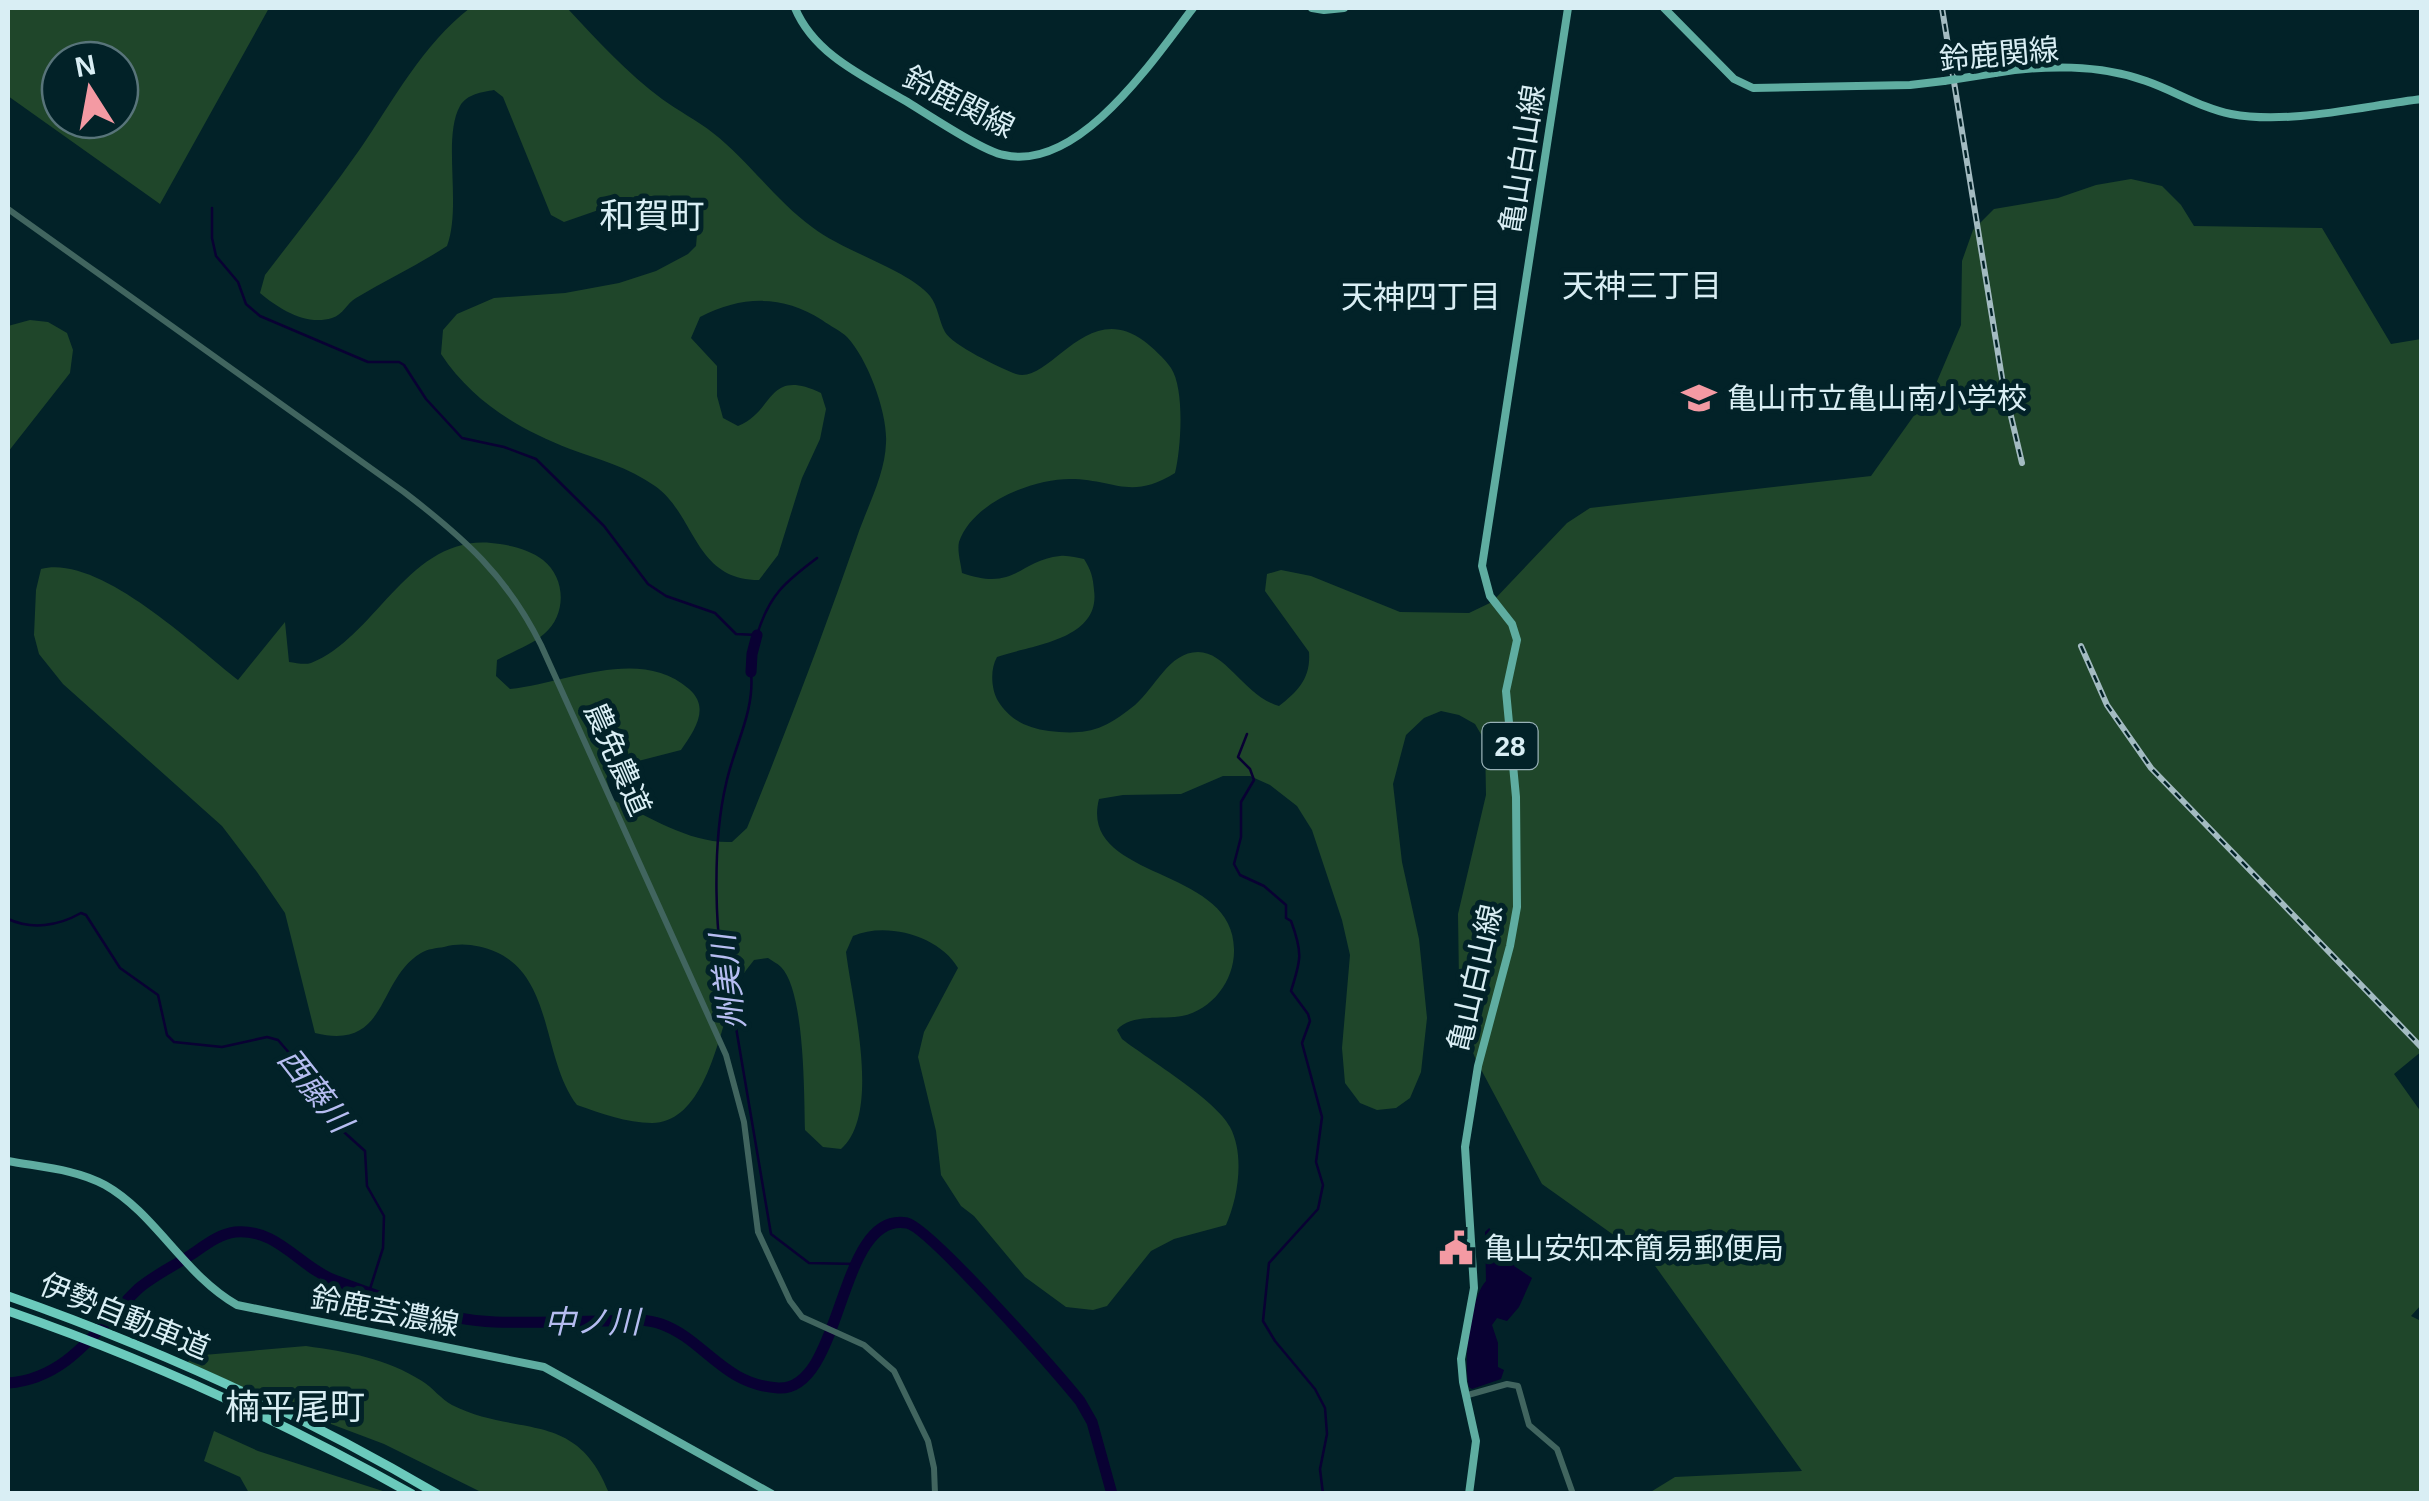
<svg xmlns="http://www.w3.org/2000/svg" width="2429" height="1501" viewBox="0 0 2429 1501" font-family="Helvetica,'Noto Sans JP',sans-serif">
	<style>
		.green { fill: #1f462a; fill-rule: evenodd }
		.water { fill: #090133 }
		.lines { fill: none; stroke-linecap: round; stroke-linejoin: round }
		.stream { stroke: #090133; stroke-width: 2.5 }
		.river { stroke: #090133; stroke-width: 11 }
		.minor { stroke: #41655f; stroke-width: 6 }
		.major { stroke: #5fada1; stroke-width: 8 }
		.highway { stroke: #6bcabc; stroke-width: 9 }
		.rail-casing { stroke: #a3bbc1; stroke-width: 6 }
		.rail { stroke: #022228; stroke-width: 2.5; stroke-dasharray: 8; stroke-linecap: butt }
		.major-bridge { stroke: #5fada1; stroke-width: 8 }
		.labels { text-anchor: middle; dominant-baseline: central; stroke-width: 10; stroke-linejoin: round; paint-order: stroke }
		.shield { fill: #022228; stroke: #98b1b7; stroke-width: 2.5 }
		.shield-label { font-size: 28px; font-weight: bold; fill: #d9eef4 }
		.street-label { font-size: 30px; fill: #d9eef4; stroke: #022228 }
		.poi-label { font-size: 30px; fill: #d9eef4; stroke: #022228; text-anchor: start }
		.neighbourhood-label { font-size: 32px; fill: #d9eef4; stroke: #022228 }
		.water-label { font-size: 32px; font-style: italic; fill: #b6bdf1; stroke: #022228 }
		.quarter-label { font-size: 35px; fill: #d9eef4; stroke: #022228 }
	</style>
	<rect width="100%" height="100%" fill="#022228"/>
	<!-- green -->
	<path class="green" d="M 8,8 L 269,8 L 160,204 L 8,96 ZM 60,60 L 120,60 L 120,120 L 60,120 Z
		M 470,8 L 568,9 C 598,41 627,73 662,99 C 678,111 697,120 713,133 C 749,161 775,200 812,227 C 842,251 909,270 930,296 C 938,306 939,321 945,332 C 952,345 1000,368 1016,374 C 1050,385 1086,298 1144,341 C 1152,347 1165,359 1171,368 C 1185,389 1181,449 1175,473 C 1130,501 1114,479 1070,479 C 1032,479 972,503 959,542 C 957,551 961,564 962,573 C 1016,592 1019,560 1060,556 C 1068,555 1077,558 1084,559 C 1091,570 1093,577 1094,590 C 1101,640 1032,645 997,657 C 990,669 991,689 998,701 C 1010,720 1027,728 1049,731 C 1066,733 1086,734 1103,726 C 1113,722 1126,712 1135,705 C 1155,688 1169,652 1198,652 C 1227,652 1244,696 1279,706 C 1298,691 1311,678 1309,652 L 1265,591 L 1267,574 L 1281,570 L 1311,576 L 1400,612 L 1469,613 L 1492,602 L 1567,523 L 1590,508 L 1871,476 L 1935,386 L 1961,325 L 1962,261 L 1973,230 L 1994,209 L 2058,198 L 2096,185 L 2131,179 L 2162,186 L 2181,205 L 2194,226 L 2322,228 L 2391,344 L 2421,339 L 2422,1051 L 2394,1074 L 2421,1112 L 2421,1305 L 2411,1316 L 2421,1321 L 2421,1493 L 1649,1493 L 1675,1477 L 1802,1471 L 1653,1263 L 1542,1184 L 1476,1060 L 1465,1033 L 1459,981 L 1458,914 L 1486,795 L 1485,741 L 1475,724 L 1459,715 L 1441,711 L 1424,718 L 1406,735 L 1393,784 L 1402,862 L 1419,939 L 1427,1018 L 1421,1072 L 1410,1098 L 1396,1108 L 1377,1110 L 1360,1103 L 1345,1083 L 1342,1048 L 1350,955 L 1342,920 L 1312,830 L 1297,806 L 1270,785 L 1250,776 L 1223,776 L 1181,794 L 1123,795 L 1099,799 C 1078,881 1234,865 1234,949 C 1235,979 1213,1010 1182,1016 C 1163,1020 1131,1013 1117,1030 L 1122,1039 C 1149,1060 1216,1100 1230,1127 C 1245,1155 1238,1198 1226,1225 L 1174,1239 L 1151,1251 L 1107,1306 L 1093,1310 L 1066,1307 L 1025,1277 L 974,1216 L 961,1206 L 941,1175 L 936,1131 L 918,1057 L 924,1032 L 958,968 C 940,936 886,921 853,936 L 846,952 C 852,1002 882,1113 841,1149 L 823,1147 L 805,1130 C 804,1095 805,991 781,967 C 777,963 772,961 768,958 L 754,960 C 748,968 741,976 737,986 C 719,1025 709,1122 652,1123 C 627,1123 600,1113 577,1105 C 542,1060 554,978 496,952 C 479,945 462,942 444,947 C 437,948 427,949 421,953 C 376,980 389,1051 315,1033 L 285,913 L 257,872 L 222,826 L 63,684 L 39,654 L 34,635 L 36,590 L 41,569 C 99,554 193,645 238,680 L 285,622 L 289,662 C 296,663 305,665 311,663 C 378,637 411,528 500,544 C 514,546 532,551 543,560 C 566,578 567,615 544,634 C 532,645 511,652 497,660 L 496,676 L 510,689 C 567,683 640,646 689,689 C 711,708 694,731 681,750 L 611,768 L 606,779 L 613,800 C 650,817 691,844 732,842 L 747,828 C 786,732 823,635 857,537 C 867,507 885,475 886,443 C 888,414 868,359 847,337 C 841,331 830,326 822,320 C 782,294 741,296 700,317 L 691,338 L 717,366 L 717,396 L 723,418 L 738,426 C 775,412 766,367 821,393 L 826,409 L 820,439 L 802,478 L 778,555 L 759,580 C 694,580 696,515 655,486 C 628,467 600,460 570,449 C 518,429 472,401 441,354 L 443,330 L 457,314 L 494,298 L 565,293 L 619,283 L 656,271 L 688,254 L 696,246 L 698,223 L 665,197 L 633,198 L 564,222 L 551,215 L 503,97 L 494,90 C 482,92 467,94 460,106 C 442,138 462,206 447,246 C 418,265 386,280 356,298 C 347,303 343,315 332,318 C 306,326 279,309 260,293 L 265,275 C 297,233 330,192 360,149 C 393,101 423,44 470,8 Z
		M 30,320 L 48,322 L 67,333 L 73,350 L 70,373 L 8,452 L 8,326 Z
		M 306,1346 C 348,1352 386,1358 422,1381 C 433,1388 441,1399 452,1405 C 517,1438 576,1408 609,1493 L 483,1493 L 384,1444 L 286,1407 L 188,1362 L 192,1356 Z
		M 214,1431 L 258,1451 L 389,1493 L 249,1493 L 240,1477 L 204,1461 Z"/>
	<!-- water -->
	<path class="water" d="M 1489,1228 L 1516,1254 L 1514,1266 L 1532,1278 L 1519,1307 L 1507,1321 L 1497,1318 L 1492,1325 L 1498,1343 L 1498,1367 L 1504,1370 L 1501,1379 L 1472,1389 L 1469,1387 C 1463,1363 1470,1298 1486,1281 L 1485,1232 Z"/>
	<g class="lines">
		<!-- stream -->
		<path class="stream" d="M 212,208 L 212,238 L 216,256 L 238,282 L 246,304 L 260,316 L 368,362 L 399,362 L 404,365 L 426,399 L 462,438 L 504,447 L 536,459 L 604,526 L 648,584 L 666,596 L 715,613 L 736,634 L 757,635 C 769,595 785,582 817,558
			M 751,672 C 755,712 734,746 726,784 C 713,839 712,945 731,998 L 771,1234 L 809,1263 L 857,1264
			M 1247,734 L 1238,757 L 1250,769 L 1254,780 L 1241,802 L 1241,837 L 1234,864 L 1240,875 L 1264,886 L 1286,905 L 1286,918 L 1291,921 C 1303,953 1301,960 1291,991 L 1308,1014 L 1310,1021 L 1302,1043 L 1322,1117 L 1316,1162 L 1323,1185 L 1318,1209 L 1269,1263 L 1263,1321 L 1275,1341 L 1315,1389 L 1325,1408 L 1327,1434 L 1320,1469 L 1323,1494
			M 8,919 C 32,930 58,926 81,913 L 86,915 L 120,968 L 158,995 L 167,1035 L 174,1042 L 222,1047 L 267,1037 L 278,1040 L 304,1070 L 325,1115 L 365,1151 L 367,1186 L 384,1216 L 383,1248 L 369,1292"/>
		<!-- river -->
		<path class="river" d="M 751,672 L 752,654 L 757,635
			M 8,1383 C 68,1379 98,1327 138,1289 C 153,1276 172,1267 189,1256 C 203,1247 218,1234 235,1232 C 278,1228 299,1267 334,1280 C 385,1299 440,1320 495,1322 C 530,1323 565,1322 601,1321 C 620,1321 642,1317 661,1324 C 704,1339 723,1385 778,1388 C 844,1392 837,1210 907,1223 C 930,1228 1058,1374 1080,1401 L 1092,1422 L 1112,1494"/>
		<!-- minor -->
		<path class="minor" d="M 8,209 L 404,492 C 464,538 507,576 541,645 L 726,1055 L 744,1122 L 758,1232 L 790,1301 L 802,1317 L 864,1345 L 894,1371 L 928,1441 L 934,1468 L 935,1494
			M 1468,1395 L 1507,1384 L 1518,1386 L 1529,1425 L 1557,1449 L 1573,1494"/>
		<!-- major -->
		<path class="major" d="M 795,8 C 814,54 863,76 904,100 C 926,113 982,151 1004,155 C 1079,172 1153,60 1193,8
			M 1312,8 L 1324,10 L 1344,8
			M 1664,8 L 1734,79 L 1753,88 L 1910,85 L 1944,81
			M 1995,73 C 2043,65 2100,64 2146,81 C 2175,91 2201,108 2231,114 C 2289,125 2363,106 2422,99
			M 8,1161 C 40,1167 76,1169 105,1185 C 155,1213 184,1275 237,1305 L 544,1367 L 772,1494
			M 1469,1494 L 1476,1441 L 1463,1382 L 1461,1359 L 1474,1288 L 1465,1147 L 1478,1066 L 1510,946 L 1517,907 L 1516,797 L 1506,691 L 1517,640 L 1512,624 L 1490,596 L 1482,566 L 1568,8"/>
		<!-- highway -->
		<path class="highway" d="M 8,1296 C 156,1348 301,1414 437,1494
			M 8,1311 C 147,1359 282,1421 412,1494"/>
		<!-- rail casing -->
		<g class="rail-casing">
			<path id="rail" d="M 1942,8 L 2002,378 L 2022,463
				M 2081,646 L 2107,705 L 2151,768 L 2422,1048"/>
		</g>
		<!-- rail -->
		<use href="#rail" class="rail"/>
		<!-- major-bridge -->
		<path class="major-bridge" d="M 1944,81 L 1995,73"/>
	</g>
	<!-- icons -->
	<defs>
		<g id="school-bare" transform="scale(2.7)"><path d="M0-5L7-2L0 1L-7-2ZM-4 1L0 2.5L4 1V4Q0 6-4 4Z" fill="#f49aa3" stroke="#022228" stroke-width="2.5" paint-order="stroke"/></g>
		<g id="civic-bare" transform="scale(2.7)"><path d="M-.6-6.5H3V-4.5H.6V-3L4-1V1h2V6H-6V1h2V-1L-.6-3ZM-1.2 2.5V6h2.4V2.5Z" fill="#f49aa3" stroke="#022228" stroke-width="2.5" paint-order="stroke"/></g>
	</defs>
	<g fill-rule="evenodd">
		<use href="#school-bare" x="1699" y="398"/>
		<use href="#civic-bare" x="1456" y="1248"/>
	</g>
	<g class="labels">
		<!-- shield labels -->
		<rect class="shield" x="1482.5" y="723" width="55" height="46" rx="8"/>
		<g class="shield-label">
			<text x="1510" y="746">28</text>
		</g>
		<!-- street labels -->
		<g class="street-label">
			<text transform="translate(1999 54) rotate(-5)">鈴鹿関線</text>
			<text transform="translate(959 102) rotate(27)">鈴鹿関線</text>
			<text transform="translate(1522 159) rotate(-81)">亀山白山線</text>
			<text transform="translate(618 759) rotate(66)">農免農道</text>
			<text transform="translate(1475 978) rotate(-77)">亀山白山線</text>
			<text transform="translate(385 1311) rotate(11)">鈴鹿芸濃線</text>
			<text transform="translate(125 1316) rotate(22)">伊勢自動車道</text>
		</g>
		<!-- poi labels -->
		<g class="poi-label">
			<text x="1727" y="398">亀山市立亀山南小学校</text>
			<text x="1484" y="1248">亀山安知本簡易郵便局</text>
		</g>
		<!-- neighbourhood labels -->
		<g class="neighbourhood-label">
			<text x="1642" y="286">天神三丁目</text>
			<text x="1421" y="297">天神四丁目</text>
		</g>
		<!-- water labels -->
		<g class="water-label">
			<text transform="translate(728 982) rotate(-97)">州美川</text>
			<text transform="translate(315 1090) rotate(52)">西藤川</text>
			<text x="592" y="1322">中ノ川</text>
		</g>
		<!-- quarter labels -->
		<g class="quarter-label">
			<text x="652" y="215">和賀町</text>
			<text x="295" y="1406">楠平尾町</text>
		</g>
	</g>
	<!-- border -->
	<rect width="2429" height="1501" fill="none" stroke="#d9eef4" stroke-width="20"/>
	<!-- north arrow -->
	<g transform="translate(90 90) rotate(349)"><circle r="48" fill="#022228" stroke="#58747a" stroke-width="2.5"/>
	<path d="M0-8L18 38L0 25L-18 38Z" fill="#f49aa3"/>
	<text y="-15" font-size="28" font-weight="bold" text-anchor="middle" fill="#d9eef4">N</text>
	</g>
</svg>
